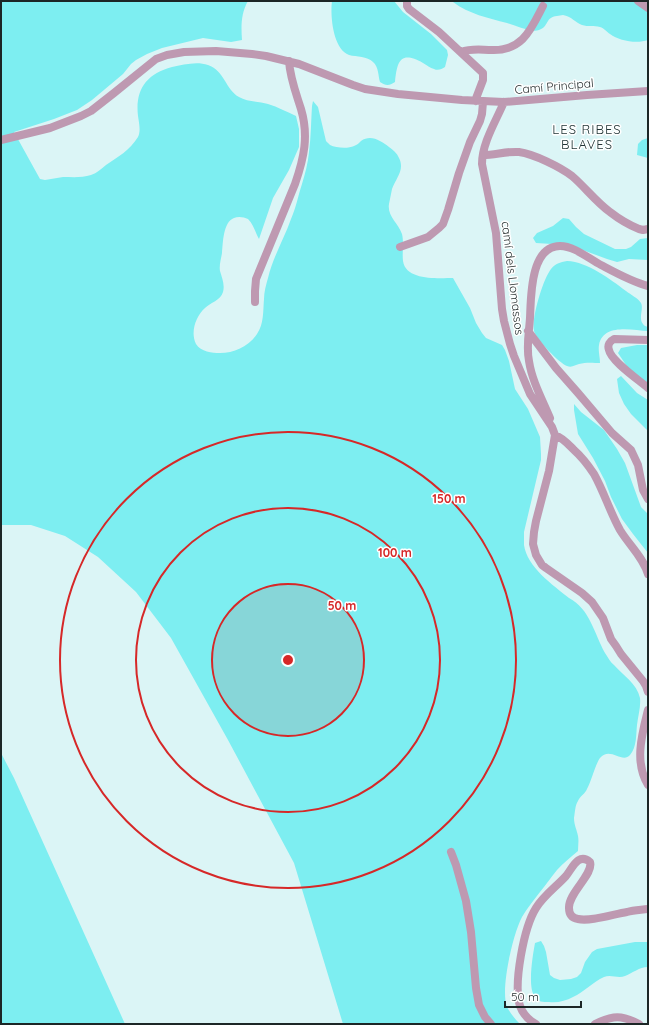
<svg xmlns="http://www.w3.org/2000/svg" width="649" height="1025" viewBox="0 0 649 1025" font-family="Quicksand,sans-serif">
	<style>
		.green { fill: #7deef1 }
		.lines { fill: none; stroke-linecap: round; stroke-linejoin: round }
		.minor { stroke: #be99b1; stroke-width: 8 }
		.ring { fill: none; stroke: #d62828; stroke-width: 2 }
		.labels { text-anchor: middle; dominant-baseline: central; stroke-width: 3; stroke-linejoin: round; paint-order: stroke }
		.street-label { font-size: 12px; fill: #1c2626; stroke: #fff }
		.neighbourhood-label { font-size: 13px; letter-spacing: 1px; fill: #203536; stroke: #fff }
		.centre { fill: #d62828; stroke: #fff; stroke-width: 2 }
		.ring-label { font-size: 12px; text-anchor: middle; font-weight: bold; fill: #d62828; stroke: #fff; stroke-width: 3; stroke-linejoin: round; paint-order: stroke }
	</style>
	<rect width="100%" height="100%" fill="#dbf5f6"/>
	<!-- green -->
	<path class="green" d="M 1,1 L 248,1 C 241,13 241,26 242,40 L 231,42 L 203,38 L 162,48 L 147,54 L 136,60 L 131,64 L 123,74 L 92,100 L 77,110 L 54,119 L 14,132 L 40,179 L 45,180 C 51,179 57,178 63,177 C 72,177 82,178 91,175 C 97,173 101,169 106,165 C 118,157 130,150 138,137 C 141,131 139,123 138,116 C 135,90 146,74 172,67 C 183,65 196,61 208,65 C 225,71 225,89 239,97 C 247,102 259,101 268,104 C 278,107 287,112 296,116 L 299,129 L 299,147 L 289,170 L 273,198 L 259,239 C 255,232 254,225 248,219 C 244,217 238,216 234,218 C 223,222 223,243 222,253 C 221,259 219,266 220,271 C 222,278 225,285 223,292 C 221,300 210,303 205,308 C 196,316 190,332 196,344 C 201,352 212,353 220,353 C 234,353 249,346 257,334 C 264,324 263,311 264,299 C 264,292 266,285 268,278 C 273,257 284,239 291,219 C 296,208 298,196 302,184 C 305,174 308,163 309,152 C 311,137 311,121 312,106 L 313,101 L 318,107 L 326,141 C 327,142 329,144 330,145 C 336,148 348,149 354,146 C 357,145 359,143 361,141 C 371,134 381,141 389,147 C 393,150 397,153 399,158 C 405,170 396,178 392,189 C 391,194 390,199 389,204 C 387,216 398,223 402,234 C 404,242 402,253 403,261 C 406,281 438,278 453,278 L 470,308 L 476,323 L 482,333 L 486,338 L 502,345 L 505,350 L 509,361 L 515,389 L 528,409 L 540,437 L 541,454 L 541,460 L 524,532 C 524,536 524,541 524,545 C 527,567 553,585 569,598 C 590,609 594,633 605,653 C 608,657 610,662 614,665 C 623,675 637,684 640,698 C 641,707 638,716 637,725 C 636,734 637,747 630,755 C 622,764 610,746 600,758 C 596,763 591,782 587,789 C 585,794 580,796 578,801 C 575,805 575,813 574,818 C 574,825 577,830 578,836 C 579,841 578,846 578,851 C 571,857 563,863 557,870 C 551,877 546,885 540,892 C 534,900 527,908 522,917 C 513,934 500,989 507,1007 C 510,1013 515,1019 520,1024 L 343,1024 L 294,863 L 228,740 L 171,638 L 136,592 L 98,557 L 65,536 L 31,525 L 1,525 Z
		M 332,1 L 394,1 L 403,12 L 431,34 L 447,50 L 448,55 L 445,67 C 442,69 438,71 434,69 C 430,68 427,65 423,63 C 400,50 397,62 395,82 C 389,86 386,86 380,82 C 378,76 379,67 373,62 C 367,56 357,57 349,55 C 333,49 330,16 332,1 Z
		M 453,1 L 648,1 L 648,40 C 637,44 619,41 610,34 C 607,32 604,28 600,27 C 594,25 588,27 582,25 C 576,23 571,16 563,15 C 561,15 559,16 557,16 C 545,17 549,27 539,30 C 531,33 515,25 507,23 C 488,18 469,14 453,2 Z
		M 648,138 L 648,158 L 637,155 L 638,144 L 642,140 Z
		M 563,218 L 569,219 L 576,227 L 584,234 L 615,249 L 626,249 L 631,247 L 640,239 L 648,238 L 648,260 L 629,259 L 617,262 L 607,259 L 580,249 L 552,244 L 536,243 L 533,238 L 537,233 L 553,226 Z
		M 567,261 C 588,262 610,279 626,291 C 631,295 638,298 641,303 C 644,309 638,318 643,324 C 644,326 646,326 648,327 L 648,331 C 632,330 603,323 599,345 C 598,351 600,357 600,363 C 594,363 586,362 579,364 C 575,365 572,368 567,366 C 559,363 536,339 534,331 C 531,319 543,279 551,269 C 555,264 560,262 567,261 Z
		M 637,345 L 648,345 L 648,384 L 630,371 L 618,353 L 621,348 Z
		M 621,376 L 637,393 L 648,400 L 648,431 L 631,414 L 624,404 L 619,393 L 617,379 Z
		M 574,404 L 581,412 L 604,430 L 617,449 L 625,463 L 641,507 L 648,514 L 648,553 L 633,534 L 622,519 L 611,497 L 605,481 L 593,458 L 578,434 L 574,410 Z
		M 1,753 L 14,778 L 125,1024 L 1,1024 Z
		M 541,941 L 544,946 L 546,952 L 550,975 L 554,978 L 560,980 L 571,979 L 577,977 L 581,973 L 585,962 L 592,952 L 597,949 L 635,942 L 648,942 L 648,967 C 639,967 633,973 625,976 C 618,979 611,974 604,977 C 593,982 584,992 573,997 C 566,1001 557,1003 549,1002 C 543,1002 538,1002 535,997 C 527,988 533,954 535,943 Z"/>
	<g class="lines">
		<!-- minor -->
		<path class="minor" d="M 407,1 L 407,6 L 409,9 L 439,32 L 483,73 L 483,80 L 475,101
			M 638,1 L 648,8
			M 461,52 C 472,48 481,50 492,50 C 523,51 531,29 543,6
			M 504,102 C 496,121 482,143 482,164 L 496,233 L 502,309 L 504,321 L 510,344 L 514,356 L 530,394 L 552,427 L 555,435 L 549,471 L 536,521 L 534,532 L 533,544 L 536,555 L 542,565 L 546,568 L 582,593 L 592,602 L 603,618 L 611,639 L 616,646 L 621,654 L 643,681 L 646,686 L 648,692
			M 1,140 L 50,128 L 81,116 L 91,111 L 114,93 L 156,59 L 167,55 L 184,52 L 216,51 L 252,54 L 266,56 L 299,64 L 353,85 L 365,89 L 398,94 L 462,100 L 504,102 L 587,95 L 648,91
			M 483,155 C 495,155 507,151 519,152 C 534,154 560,167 572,176 C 585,187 596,202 610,212 C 619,219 629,225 639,229 L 643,230 L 648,229
			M 400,247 L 428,237 L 439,228 L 443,224 L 448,210 L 459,173 L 470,142 L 480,121 L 482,114 L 483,102
			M 255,302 L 255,291 L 256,279 L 295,184 C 304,158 309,136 301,109 C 296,93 290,78 289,61
			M 528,331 L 556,368 L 578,393 L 612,433 L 631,450 L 638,465 L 643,490 L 648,499
			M 648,340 L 614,339 C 610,341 607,345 609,350 C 611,361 639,380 648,388
			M 550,418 C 542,399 532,381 529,361 C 526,347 529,333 530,318 C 531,298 530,246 560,246 C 574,246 588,258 601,265 C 616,273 632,282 648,286
			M 555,435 C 563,438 568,444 574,450 C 582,457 588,465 594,474 C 604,492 610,512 620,530 C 629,545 643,557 648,574
			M 648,710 C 642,734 634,762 648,785
			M 451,852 L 456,865 L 466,901 L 471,932 L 476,988 L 479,1005 L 485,1017 L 491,1024
			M 536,1024 C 528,1020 523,1014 520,1006 C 513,984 524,927 536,908 C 544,895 556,887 566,876 C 572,869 578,852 590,862 C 594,874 568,893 569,908 C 569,914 572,918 578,919 C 590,922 614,914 627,912 C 634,910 641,910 648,909
			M 595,1024 C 613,1015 622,1015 639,1024"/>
	</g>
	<!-- distance rings -->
	<circle cx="288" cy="660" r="76" fill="#d62828" fill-opacity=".12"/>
	<g class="ring">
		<circle cx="288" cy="660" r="76"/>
		<circle cx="288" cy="660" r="152"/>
		<circle cx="288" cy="660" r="228"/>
	</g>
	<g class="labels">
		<!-- street labels -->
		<g class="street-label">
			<text transform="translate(554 86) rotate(-5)">Camí Principal</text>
			<text transform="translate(513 278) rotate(83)">camí dels Llomassos</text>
		</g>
		<!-- neighbourhood labels -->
		<g class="neighbourhood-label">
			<text x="587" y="129">LES RIBES<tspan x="587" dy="15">BLAVES</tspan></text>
		</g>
	</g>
	<circle cx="288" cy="660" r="6" class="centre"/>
	<g class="ring-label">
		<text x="449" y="503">150 m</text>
		<text x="395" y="557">100 m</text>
		<text x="342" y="610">50 m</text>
	</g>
	<!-- border -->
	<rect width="649" height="1025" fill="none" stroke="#1c2626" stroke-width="4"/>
	<!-- scale -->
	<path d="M505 1001v6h76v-6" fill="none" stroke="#1c2626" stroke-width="2"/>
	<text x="511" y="1001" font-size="12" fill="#1c2626" stroke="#ffffff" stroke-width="3" paint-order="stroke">50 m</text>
</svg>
